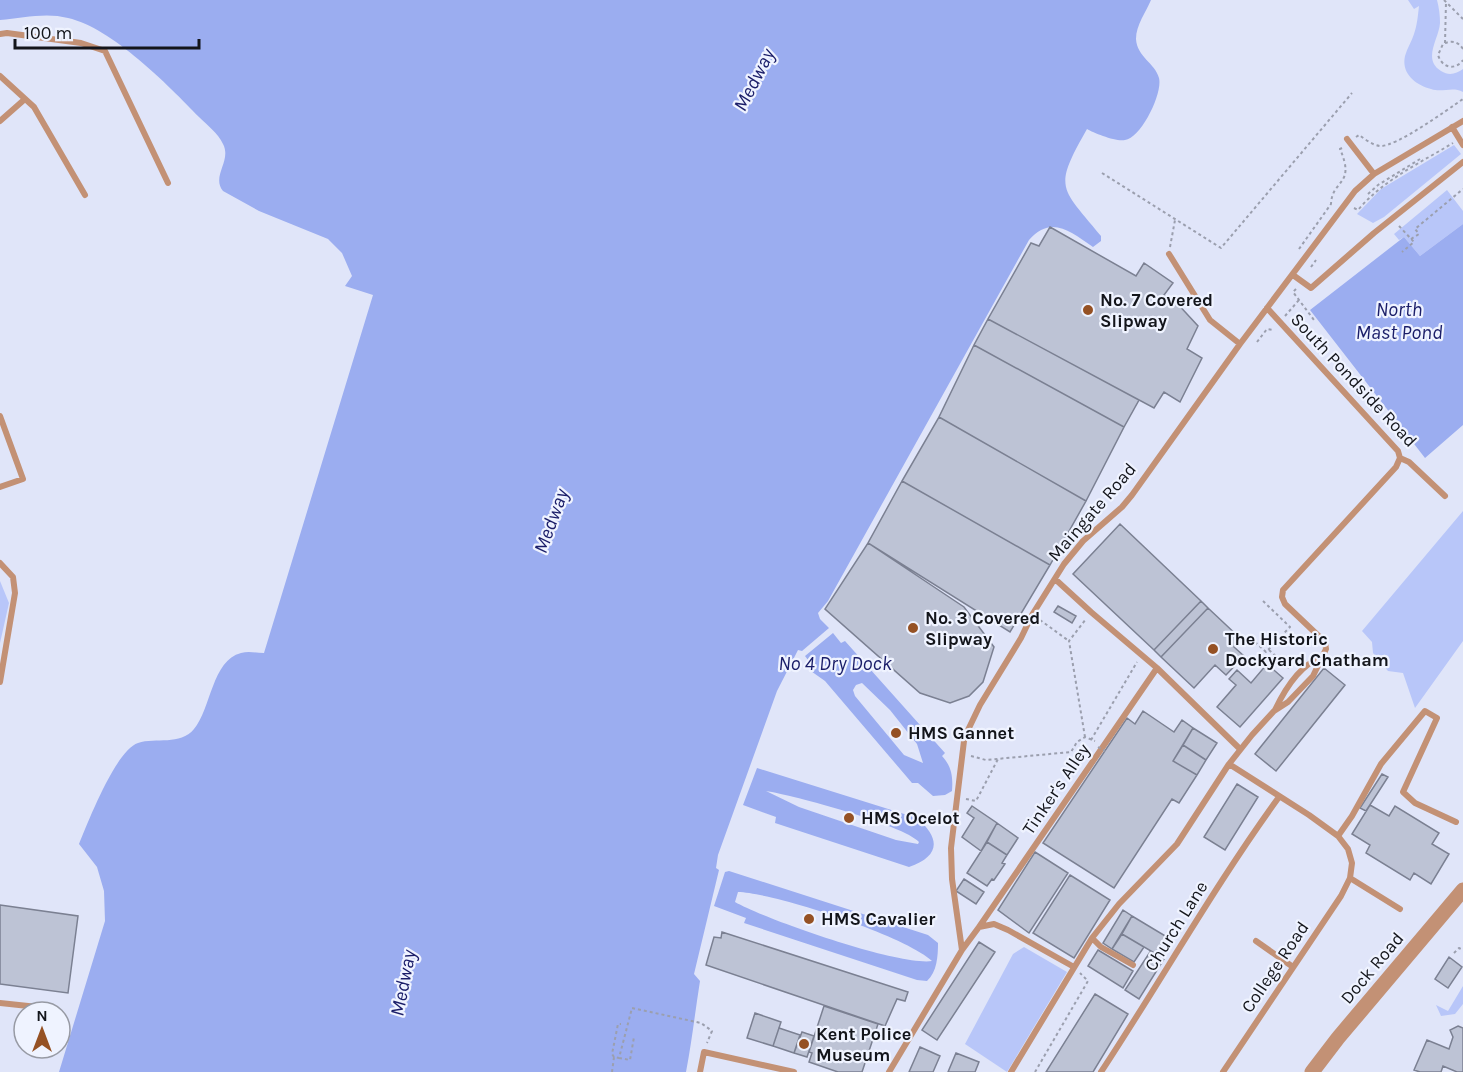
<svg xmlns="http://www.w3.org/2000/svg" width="1463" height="1072" viewBox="0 0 1463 1072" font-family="Karla,sans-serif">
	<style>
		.green { fill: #b8c6f9 }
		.water { fill: #9badf0; fill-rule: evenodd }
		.building { fill: #bdc3d5; stroke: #7b8092; stroke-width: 1.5 }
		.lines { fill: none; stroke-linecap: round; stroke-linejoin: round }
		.path { stroke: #9b9fae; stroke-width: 2; stroke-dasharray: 3 3; stroke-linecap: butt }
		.service { stroke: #c39175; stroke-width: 6 }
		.tertiary { stroke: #c39175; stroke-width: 15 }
		.path-bridge { stroke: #9b9fae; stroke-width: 2; stroke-dasharray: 3 3; stroke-linecap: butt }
		.poi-dot { fill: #955124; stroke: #eff3ff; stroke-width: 2 }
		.labels { text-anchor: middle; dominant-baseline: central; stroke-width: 4.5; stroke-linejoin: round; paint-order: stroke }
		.poi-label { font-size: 18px; font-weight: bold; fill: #13151b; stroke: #eff3ff; text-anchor: start }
		.street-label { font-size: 18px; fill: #13151b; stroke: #eff3ff }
		.water-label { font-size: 20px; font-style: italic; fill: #1a1d69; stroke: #eff3ff }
	</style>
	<rect width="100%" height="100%" fill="#e0e5f9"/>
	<!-- green -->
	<path class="green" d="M 1408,0 L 1437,0 C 1439,8 1440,15 1440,23 C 1439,39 1422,59 1441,71 C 1449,76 1456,74 1463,69 L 1463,92 C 1452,86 1443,93 1431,89 C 1416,85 1401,74 1405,56 C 1407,48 1412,41 1414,34 C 1417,26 1418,15 1419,6 L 1414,9 Z
		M 1454,145 L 1461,154 L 1384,217 L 1373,223 L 1357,214 L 1381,189 Z
		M 1447,190 L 1463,211 L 1463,224 L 1420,256 L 1404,237 L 1399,240 L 1394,234 Z
		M 1463,511 L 1463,641 L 1415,708 L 1403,673 L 1388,671 L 1373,653 L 1372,642 L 1362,631 Z
		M 0,581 L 9,603 L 0,643 Z
		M 1024,947 L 1067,972 L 1007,1072 L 965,1044 L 1013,954 Z
		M 1463,986 L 1463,1004 L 1455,1014 L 1441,1016 L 1436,1005 L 1448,1011 Z"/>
	<!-- water -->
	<path class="water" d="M 0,0 L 1151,0 C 1146,12 1136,25 1136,39 C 1137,57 1155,63 1159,78 C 1163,93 1141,138 1125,140 C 1116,142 1094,133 1087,129 C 1053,189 1060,186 1101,236 L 1101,241 L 1093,247 C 1070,231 1051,215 1029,240 L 828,601 L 818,613 L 820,619 L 829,628 L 802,651 L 798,650 L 777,691 L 718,855 L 716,868 L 719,870 L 694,974 L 700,981 C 695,1012 692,1041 686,1072 L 59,1072 L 105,921 L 104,891 L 97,867 L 79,844 C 88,822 116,750 138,743 C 156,737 180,746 194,729 C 211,709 212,660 241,653 C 249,651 256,653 264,653 L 373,295 L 345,286 L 352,276 L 342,253 L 328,239 L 259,211 L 223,191 C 211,176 232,161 223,144 C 218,133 207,125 199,117 C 168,85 112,28 68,18 C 46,12 23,18 0,20 Z
		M 1463,224 L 1463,425 L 1425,458 L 1310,310 L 1404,237 L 1420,256 Z
		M 833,633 L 841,643 L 845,641 L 945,753 L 942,756 C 952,767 953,777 952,791 L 945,795 L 933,796 L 918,783 L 912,783 L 825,681 L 808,669 L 811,664 L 805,656 ZM 862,683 L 890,710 L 917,744 L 923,763 L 904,755 L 855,696 L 853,690 L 856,685 Z
		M 757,768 L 917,818 C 941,839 940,856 909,867 L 775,823 L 776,817 L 743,805 ZM 766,791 C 793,795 904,825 919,842 L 918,844 L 896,840 L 799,807 Z
		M 729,871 L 928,935 L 938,943 C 938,956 937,972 927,981 L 917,980 L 744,923 L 746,918 L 714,906 L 725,872 ZM 738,892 C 775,893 906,936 932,961 C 899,966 767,920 735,902 Z"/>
	<!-- building -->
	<path class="building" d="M 1050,227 L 1136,276 L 1144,263 L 1173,283 L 1164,295 L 1175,301 L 1198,326 L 1187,349 L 1202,358 L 1180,402 L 1164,392 L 1154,408 L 988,319 L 1031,243 L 1039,246 Z
		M 988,319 L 1139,400 L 1124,427 L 974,345 Z
		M 974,345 L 1124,427 L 1086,501 L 939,417 Z
		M 939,417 L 1086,501 L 1050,565 L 902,481 Z
		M 902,481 L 1050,565 L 1010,632 L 868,543 Z
		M 1120,524 L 1201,601 L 1154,650 L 1073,574 Z
		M 868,543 L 964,607 L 994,647 L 983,682 L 969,696 L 950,703 L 920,693 L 825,609 Z
		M 1201,601 L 1208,608 L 1161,657 L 1154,650 Z
		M 1058,606 L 1076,616 L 1072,623 L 1054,612 Z
		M 1208,608 L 1241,639 L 1234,647 L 1244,656 L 1226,675 L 1215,665 L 1194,688 L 1161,657 Z
		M 1267,664 L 1283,678 L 1240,727 L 1217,707 L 1236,685 L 1229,679 L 1237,670 L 1251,683 Z
		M 1324,668 L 1345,685 L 1276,771 L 1255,754 Z
		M 1143,711 L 1174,732 L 1182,720 L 1193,728 L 1173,761 L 1197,775 L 1179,803 L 1172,799 L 1114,888 L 1043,843 L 1127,718 L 1135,724 Z
		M 1193,728 L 1217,743 L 1206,760 L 1183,745 Z
		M 1183,745 L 1206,760 L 1197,775 L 1173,761 Z
		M 1382,774 L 1388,777 L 1366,811 L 1360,808 Z
		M 1237,784 L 1258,797 L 1225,850 L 1204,837 Z
		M 1370,805 L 1389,816 L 1395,806 L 1439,833 L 1432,844 L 1449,854 L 1431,884 L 1414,873 L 1410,880 L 1366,853 L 1370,845 L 1352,834 Z
		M 972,806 L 997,823 L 981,851 L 962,837 L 974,818 L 967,813 Z
		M 997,823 L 1018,838 L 1007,855 L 987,842 Z
		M 987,842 L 1007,855 L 1002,863 L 1005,864 L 994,880 L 992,879 L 987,886 L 967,873 Z
		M 1035,852 L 1068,873 L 1029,933 L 998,910 Z
		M 1070,875 L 1110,900 L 1074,958 L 1033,933 Z
		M 964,879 L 984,892 L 976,904 L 956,891 Z
		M 0,905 L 78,916 L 68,993 L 0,984 Z
		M 1123,910 L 1132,916 L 1112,949 L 1103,943 Z
		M 1132,916 L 1172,940 L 1161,957 L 1122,934 Z
		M 722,932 L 908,992 L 905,1001 L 897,999 L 885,1026 L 706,965 L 714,937 L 721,938 Z
		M 1122,934 L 1144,947 L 1134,962 L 1112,949 Z
		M 979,942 L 995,952 L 937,1040 L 922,1030 Z
		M 1098,950 L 1133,971 L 1123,988 L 1088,966 Z
		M 1150,952 L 1164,959 L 1139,999 L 1125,990 Z
		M 1449,957 L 1462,967 L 1448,988 L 1435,979 Z
		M 1095,994 L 1128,1014 L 1093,1072 L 1046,1072 Z
		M 824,1006 L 878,1024 L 862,1072 L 838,1072 L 809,1062 L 812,1053 L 809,1052 Z
		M 755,1013 L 781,1022 L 773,1046 L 747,1038 Z
		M 1458,1026 L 1463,1028 L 1463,1072 L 1457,1072 L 1443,1066 L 1441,1072 L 1420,1072 L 1414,1070 L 1427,1040 L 1449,1049 L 1453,1037 L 1450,1030 Z
		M 779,1028 L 800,1035 L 794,1053 L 773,1046 Z
		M 802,1032 L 814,1036 L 807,1057 L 794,1053 Z
		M 920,1047 L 940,1056 L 933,1072 L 909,1072 Z
		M 956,1053 L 979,1062 L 975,1072 L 948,1072 Z"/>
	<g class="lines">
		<!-- path -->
		<path class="path" d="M 1444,0 L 1463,19
			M 1445,43 L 1446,2
			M 1463,49 C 1458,41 1451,40 1443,44 L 1438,55 C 1442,68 1455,71 1463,60
			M 1356,137 L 1359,135 C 1365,139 1372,145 1380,146 C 1396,147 1447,110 1463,99
			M 1102,173 L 1221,248 L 1352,93
			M 1368,194 L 1378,185 L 1420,159
			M 1354,208 L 1358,210 C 1383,180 1420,163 1453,143
			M 1399,226 L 1414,242 L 1402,252
			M 1411,239 L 1419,234 L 1415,229 L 1463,189
			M 1170,247 L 1175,220
			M 1299,249 L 1331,204 C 1332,179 1356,186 1340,149 L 1342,148
			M 1311,267 L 1316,260
			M 1296,289 L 1293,292 L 1314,320
			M 1285,316 L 1299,300
			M 1257,342 L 1267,329 L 1274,330
			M 1040,620 L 1069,641
			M 1255,642 L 1266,652 L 1290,627 L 1263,601
			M 1269,650 L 1289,668
			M 1085,737 L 1069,641 L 1086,619
			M 1091,740 L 1137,662
			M 971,756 L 986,760 L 1071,752 L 1077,742 L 1085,737 L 1095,741
			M 966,799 L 976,801 L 998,759
			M 1454,953 L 1459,948 L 1463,950
			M 614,1057 L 612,1054 L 618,1024 L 621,1024
			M 619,1058 L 630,1060 L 634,1037
			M 612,1072 L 614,1057 L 619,1058 L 632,1008 L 701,1023 L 712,1031 L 707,1043
			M 1035,1072 L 1088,981 L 1080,973"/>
		<!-- service -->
		<path class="service" d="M 0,34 L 7,33 L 81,43 L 105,51 L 168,183
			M 0,76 L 34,107 L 85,195
			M 0,121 L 25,99
			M 1452,127 L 1463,145
			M 1347,139 L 1374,174
			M 1169,254 L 1210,320 L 1240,344
			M 1293,275 L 1311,288 L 1374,233 L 1463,162
			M 1267,308 L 1398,451 L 1400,458
			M 0,416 L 23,479 L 0,487
			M 1400,458 L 1409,462 L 1445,496
			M 0,563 L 13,577 L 15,593 L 0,682
			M 1055,579 L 1091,612 L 1157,668 L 1240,749
			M 1275,710 C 1284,691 1299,665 1321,658
			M 1229,764 L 1309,815 L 1338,836 L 1348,849 L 1352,863 L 1350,878 L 1400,909
			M 1338,836 L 1352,816 L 1381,764 L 1425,711 L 1437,718 L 1403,792 L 1415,803 L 1456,822
			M 979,927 L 1157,668
			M 1092,938 L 1101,947 L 1133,965
			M 1256,941 L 1293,967
			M 962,950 L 979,927 L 994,924 L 1008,930 L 1074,967
			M 0,1003 L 47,1008
			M 700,1072 L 704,1052 L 794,1072
			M 889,1072 L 962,950 L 952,879 L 951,848 L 964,741 L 968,730 L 980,705 L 1021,638 L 1032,615 L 1064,564 L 1083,541 L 1122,507 L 1132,495 L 1240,344 L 1355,191 L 1374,174 L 1463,121
			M 1011,1072 L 1092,938 L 1119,904 L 1177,844 L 1229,764 L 1252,735 L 1274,711 L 1288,702 L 1313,676 L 1326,649 L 1325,642 L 1285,604 L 1282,597 L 1283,590 L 1396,467 L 1400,458
			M 1101,1072 C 1161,981 1215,885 1279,797
			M 1223,1072 L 1341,896 L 1350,878"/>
		<!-- tertiary -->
		<path class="tertiary" d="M 1312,1072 L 1338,1038 L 1463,890"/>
		<!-- path-bridge -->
		<path class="path-bridge" d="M 1098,747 L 1105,751"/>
	</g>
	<!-- markers -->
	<g class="poi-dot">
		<circle cx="1088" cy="310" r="6"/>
		<circle cx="913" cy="628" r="6"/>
		<circle cx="1213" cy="649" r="6"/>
		<circle cx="896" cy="733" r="6"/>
		<circle cx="849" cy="818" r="6"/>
		<circle cx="809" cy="919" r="6"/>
		<circle cx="804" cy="1044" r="6"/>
	</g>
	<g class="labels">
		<!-- poi labels -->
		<g class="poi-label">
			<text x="1100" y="300">No. 7 Covered<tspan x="1100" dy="21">Slipway</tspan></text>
			<text x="925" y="618">No. 3 Covered<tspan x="925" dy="21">Slipway</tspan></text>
			<text x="1225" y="639">The Historic<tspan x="1225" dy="21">Dockyard Chatham</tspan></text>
			<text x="908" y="733">HMS Gannet</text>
			<text x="861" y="818">HMS Ocelot</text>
			<text x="821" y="919">HMS Cavalier</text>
			<text x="816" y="1034">Kent Police<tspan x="816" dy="21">Museum</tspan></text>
		</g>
		<!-- street labels -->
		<g class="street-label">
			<text transform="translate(1354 380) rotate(47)">South Pondside Road</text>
			<text transform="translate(1092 512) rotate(-49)">Maingate Road</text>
			<text transform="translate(1056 789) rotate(-56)">Tinker's Alley</text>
			<text transform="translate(1176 926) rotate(-58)">Church Lane</text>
			<text transform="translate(1275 967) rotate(-56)">College Road</text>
			<text transform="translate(1372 968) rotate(-50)">Dock Road</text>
		</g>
		<!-- water labels -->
		<g class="water-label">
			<text transform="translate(754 80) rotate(-63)">Medway</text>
			<text x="1399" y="309">North<tspan x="1399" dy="23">Mast Pond</tspan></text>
			<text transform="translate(551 521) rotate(-70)">Medway</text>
			<text x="835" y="663">No 4 Dry Dock</text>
			<text transform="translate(403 983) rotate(-79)">Medway</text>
		</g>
	</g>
	<!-- north arrow -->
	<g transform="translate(42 1030)"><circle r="28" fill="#eff3ff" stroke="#979aa4" stroke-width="1.5"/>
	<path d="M0-4.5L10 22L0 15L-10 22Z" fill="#955124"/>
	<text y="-9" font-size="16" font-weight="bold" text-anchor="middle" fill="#13151b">N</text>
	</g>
	<!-- scale -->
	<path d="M15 39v9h184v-9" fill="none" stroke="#13151b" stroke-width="3"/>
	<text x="24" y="39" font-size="18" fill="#13151b" stroke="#eff3ff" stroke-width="4.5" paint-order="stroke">100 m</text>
</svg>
